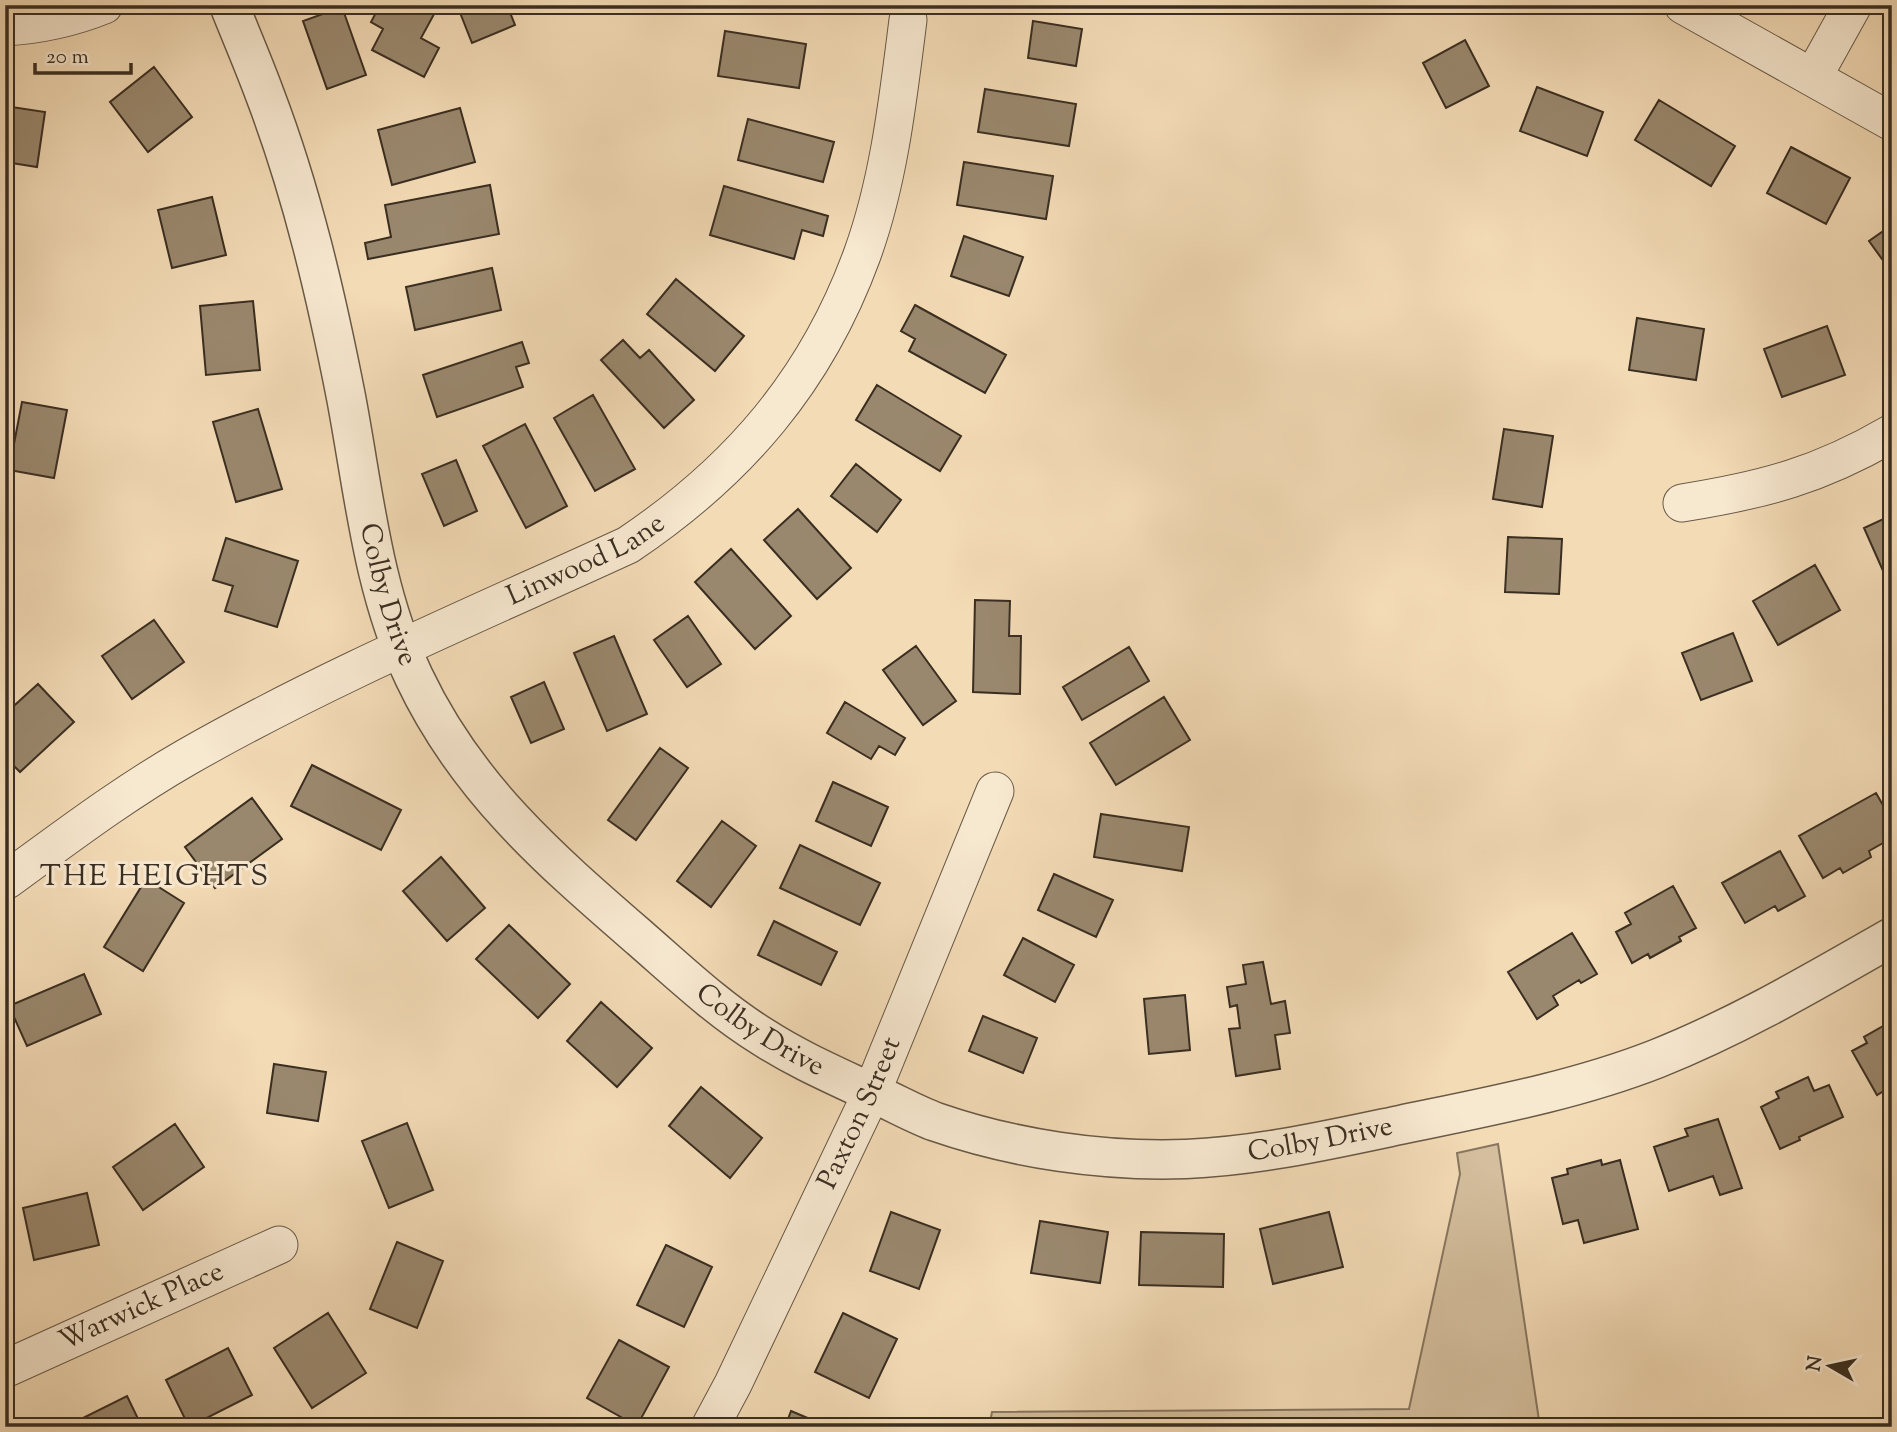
<svg xmlns="http://www.w3.org/2000/svg" width="1897" height="1432" viewBox="0 0 1897 1432" font-family="'Sorts Mill Goudy',serif">
	<style>
		.green { fill: #d4be9d; stroke: #87765f; stroke-width: 2 }
		.building { fill: #9a886e; stroke: #3a2e21; stroke-width: 2 }
		.lines { fill: none; stroke-linecap: round; stroke-linejoin: round }
		.minor-casing { stroke: #685946; stroke-width: 39 }
		.tertiary-casing { stroke: #685946; stroke-width: 41 }
		.minor { stroke: #f7e8d0; stroke-width: 37 }
		.tertiary { stroke: #f7e8d0; stroke-width: 38 }
		.labels { text-anchor: middle; dominant-baseline: central; stroke-width: 6; stroke-linejoin: round; paint-order: stroke }
		.street-label { font-size: 28px; fill: #3a2e21; stroke: #f7e8d0 }
		.neighbourhood-label { font-size: 30px; letter-spacing: 2px; fill: #3a2e21; stroke: #f7e8d0 }
	</style>
	<rect width="100%" height="100%" fill="#f3dbb6"/>
	<filter id="stains"><feTurbulence type="fractalNoise" baseFrequency=".00286" numOctaves="4"/><feColorMatrix values="0 0 0 0 .2 0 0 0 0 .09 0 0 0 0 .02 0 0 0 .5 -.17"/></filter>
	<radialGradient id="worn" r=".72"><stop offset=".6" stop-color="#630" stop-opacity="0"/><stop offset="1" stop-color="#630" stop-opacity=".3"/></radialGradient>
	<!-- green -->
	<path class="green" d="M 1498,1144 L 1540,1427 L 989,1427 L 992,1412 L 1409,1409 L 1460,1174 L 1457,1153 Z"/>
	<!-- building -->
	<path class="building" d="M 380,5 L 439,5 L 421,38 L 439,48 L 424,77 L 372,50 L 383,29 L 371,22 Z
		M 457,5 L 507,5 L 515,25 L 472,43 Z
		M 342,7 L 366,75 L 327,89 L 303,21 Z
		M 1033,21 L 1082,29 L 1076,66 L 1028,58 Z
		M 725,31 L 806,44 L 799,88 L 718,76 Z
		M 1465,40 L 1489,86 L 1446,108 L 1423,63 Z
		M 154,67 L 192,117 L 148,152 L 110,102 Z
		M 1537,87 L 1603,112 L 1587,156 L 1520,131 Z
		M 985,89 L 1076,104 L 1069,146 L 978,132 Z
		M 1659,100 L 1735,146 L 1711,186 L 1635,140 Z
		M 5,106 L 45,112 L 37,167 L 5,162 Z
		M 460,108 L 475,162 L 392,185 L 378,130 Z
		M 748,119 L 834,142 L 823,182 L 738,160 Z
		M 1791,147 L 1850,178 L 1826,224 L 1767,193 Z
		M 964,162 L 1053,176 L 1046,219 L 957,205 Z
		M 490,185 L 499,234 L 368,259 L 365,243 L 391,237 L 385,205 Z
		M 724,186 L 828,216 L 823,236 L 802,230 L 794,259 L 710,235 Z
		M 212,197 L 226,255 L 172,268 L 158,210 Z
		M 1892,225 L 1892,273 L 1869,241 Z
		M 964,236 L 1023,257 L 1009,296 L 951,276 Z
		M 492,268 L 501,310 L 415,330 L 406,287 Z
		M 676,279 L 744,336 L 715,371 L 647,314 Z
		M 253,301 L 260,370 L 206,375 L 200,306 Z
		M 915,305 L 1006,355 L 985,393 L 909,351 L 915,339 L 901,331 Z
		M 1637,318 L 1704,329 L 1696,380 L 1629,370 Z
		M 1827,326 L 1845,375 L 1782,397 L 1764,349 Z
		M 623,340 L 640,358 L 649,350 L 694,400 L 664,428 L 601,360 Z
		M 522,342 L 529,363 L 516,367 L 523,387 L 437,417 L 423,375 Z
		M 877,385 L 961,436 L 940,471 L 856,420 Z
		M 593,395 L 635,469 L 595,491 L 554,418 Z
		M 22,402 L 67,410 L 54,478 L 9,470 Z
		M 258,409 L 282,489 L 236,502 L 213,422 Z
		M 525,424 L 567,506 L 526,528 L 483,446 Z
		M 1504,429 L 1553,436 L 1542,507 L 1493,499 Z
		M 456,460 L 477,511 L 444,526 L 422,474 Z
		M 856,464 L 901,500 L 877,532 L 831,496 Z
		M 798,509 L 851,568 L 817,599 L 764,540 Z
		M 1892,515 L 1892,591 L 1864,528 Z
		M 1508,537 L 1562,539 L 1559,594 L 1505,592 Z
		M 226,538 L 298,561 L 277,627 L 225,611 L 233,586 L 213,580 Z
		M 731,549 L 791,616 L 755,649 L 695,582 Z
		M 1815,565 L 1840,610 L 1778,645 L 1753,601 Z
		M 975,600 L 1010,601 L 1009,636 L 1021,636 L 1020,694 L 973,692 Z
		M 688,616 L 721,664 L 687,687 L 654,640 Z
		M 154,620 L 184,662 L 132,699 L 102,656 Z
		M 1733,633 L 1752,681 L 1701,700 L 1682,653 Z
		M 614,636 L 647,714 L 607,731 L 574,653 Z
		M 916,646 L 956,701 L 923,725 L 883,670 Z
		M 1129,647 L 1149,681 L 1082,720 L 1063,687 Z
		M 544,682 L 564,729 L 531,743 L 511,697 Z
		M 38,684 L 74,722 L 20,772 L 5,757 L 5,714 Z
		M 1164,697 L 1190,740 L 1116,785 L 1090,743 Z
		M 845,702 L 905,738 L 895,755 L 879,746 L 871,759 L 827,733 Z
		M 660,748 L 688,768 L 636,840 L 608,820 Z
		M 312,765 L 401,810 L 381,850 L 291,806 Z
		M 833,782 L 888,807 L 871,846 L 816,821 Z
		M 1876,793 L 1892,821 L 1892,838 L 1869,851 L 1871,857 L 1843,873 L 1840,868 L 1823,878 L 1799,836 Z
		M 252,798 L 282,839 L 215,888 L 185,847 Z
		M 1101,814 L 1189,827 L 1182,871 L 1094,857 Z
		M 722,821 L 756,846 L 711,907 L 677,881 Z
		M 800,845 L 880,883 L 860,925 L 780,888 Z
		M 1780,851 L 1805,896 L 1778,911 L 1775,906 L 1745,923 L 1722,883 Z
		M 441,857 L 485,908 L 447,941 L 403,891 Z
		M 1054,874 L 1113,900 L 1096,937 L 1038,910 Z
		M 146,879 L 184,903 L 143,971 L 104,947 Z
		M 1673,886 L 1696,928 L 1679,937 L 1681,941 L 1650,958 L 1648,954 L 1632,963 L 1616,932 L 1631,924 L 1625,913 Z
		M 774,921 L 837,952 L 821,985 L 758,955 Z
		M 509,925 L 570,984 L 538,1018 L 476,959 Z
		M 1572,933 L 1597,974 L 1581,983 L 1579,980 L 1553,996 L 1558,1005 L 1537,1019 L 1508,972 Z
		M 1023,938 L 1074,965 L 1055,1002 L 1004,975 Z
		M 1263,962 L 1271,1004 L 1285,1001 L 1290,1033 L 1275,1035 L 1280,1069 L 1236,1076 L 1229,1029 L 1240,1028 L 1237,1005 L 1230,1007 L 1227,987 L 1246,984 L 1243,965 Z
		M 84,974 L 101,1014 L 27,1046 L 9,1006 Z
		M 1185,995 L 1190,1050 L 1149,1054 L 1144,999 Z
		M 601,1002 L 652,1048 L 617,1087 L 567,1041 Z
		M 983,1016 L 1037,1038 L 1023,1073 L 969,1051 Z
		M 1892,1021 L 1892,1086 L 1877,1095 L 1852,1051 L 1867,1043 L 1864,1037 Z
		M 274,1064 L 326,1072 L 318,1121 L 267,1113 Z
		M 1808,1077 L 1814,1091 L 1829,1085 L 1843,1117 L 1799,1137 L 1800,1140 L 1780,1149 L 1761,1107 L 1779,1098 L 1776,1092 Z
		M 701,1087 L 762,1138 L 730,1178 L 669,1126 Z
		M 1718,1119 L 1742,1188 L 1720,1195 L 1713,1176 L 1669,1191 L 1654,1147 L 1688,1136 L 1685,1129 Z
		M 407,1123 L 433,1190 L 389,1208 L 362,1141 Z
		M 175,1124 L 204,1167 L 143,1210 L 113,1167 Z
		M 1601,1160 L 1602,1165 L 1620,1160 L 1638,1229 L 1584,1243 L 1578,1220 L 1563,1224 L 1552,1178 L 1568,1174 L 1567,1169 Z
		M 87,1193 L 99,1245 L 34,1260 L 23,1208 Z
		M 891,1212 L 940,1230 L 919,1289 L 870,1271 Z
		M 1329,1212 L 1343,1267 L 1273,1284 L 1260,1229 Z
		M 1040,1221 L 1108,1232 L 1100,1283 L 1031,1273 Z
		M 1141,1232 L 1224,1234 L 1223,1287 L 1139,1285 Z
		M 397,1242 L 443,1261 L 417,1328 L 370,1309 Z
		M 666,1245 L 712,1267 L 684,1327 L 637,1305 Z
		M 328,1313 L 366,1373 L 312,1408 L 274,1348 Z
		M 843,1313 L 897,1339 L 869,1398 L 815,1372 Z
		M 619,1340 L 669,1367 L 637,1426 L 587,1398 Z
		M 228,1348 L 252,1395 L 189,1427 L 166,1380 Z
		M 127,1396 L 142,1427 L 65,1427 Z
		M 791,1411 L 829,1427 L 785,1427 Z"/>
	<g class="lines">
		<!-- minor casing -->
		<g class="minor-casing">
			<g id="minor">
				<path d="M 1683,5 L 1892,122"/>
				<path d="M 5,27 C 39,25 72,18 104,5"/>
				<path d="M 1813,77 L 1853,5"/>
				<path d="M 1682,503 C 1764,490 1820,475 1892,433"/>
				<path id="s1" d="M 7,880 C 66,837 124,793 187,757 C 329,676 480,613 628,545 C 738,471 816,381 862,255 C 889,181 898,99 908,20"/>
				<path id="s2" d="M 5,1369 L 279,1245"/>
				<path id="s3" d="M 710,1427 L 733,1384 L 872,1092 L 995,791"/>
			</g>
		</g>
		<!-- tertiary casing -->
		<g class="tertiary-casing">
			<g id="tertiary">
				<path id="s4" d="M 229,5 C 241,35 254,65 265,95 C 302,192 326,295 346,397 C 364,492 372,588 414,677 C 467,789 550,860 641,939 C 680,973 719,1010 763,1037 C 797,1059 834,1075 870,1092 C 892,1101 914,1114 936,1122 C 1014,1149 1103,1162 1186,1159 C 1258,1156 1329,1140 1400,1125 C 1486,1107 1574,1091 1656,1059 C 1739,1026 1815,981 1892,937"/>
			</g>
		</g>
		<!-- minor -->
		<use href="#minor" class="minor"/>
		<!-- tertiary -->
		<use href="#tertiary" class="tertiary"/>
	</g>
	<g class="labels">
		<!-- street labels -->
		<g class="street-label">
			<text stroke="none"><textPath href="#s1" startOffset="663">Linwood Lane</textPath></text>
			<text stroke="none"><textPath href="#s4" startOffset="612">Colby Drive</textPath></text>
			<text stroke="none"><textPath href="#s4" startOffset="1199">Colby Drive</textPath></text>
			<text stroke="none"><textPath href="#s3" startOffset="348">Paxton Street</textPath></text>
			<text stroke="none"><textPath href="#s4" startOffset="1788">Colby Drive</textPath></text>
			<text stroke="none"><textPath href="#s2" startOffset="150">Warwick Place</textPath></text>
		</g>
		<!-- neighbourhood labels -->
		<g class="neighbourhood-label">
			<text x="155" y="877">THE HEIGHTS</text>
		</g>
	</g>
	<!-- margin -->
	<rect width="1897" height="1432" fill="none" stroke="#f3dbb6" stroke-width="28"/>
	<rect x="7" y="7" width="1883" height="1418" fill="none" stroke="#3a2e21" stroke-width="3.5"/>
	<rect x="14" y="14" width="1869" height="1404" fill="none" stroke="#3a2e21" stroke-width="2"/>
	<!-- north arrow -->
	<g transform="translate(1830 1366) rotate(279)" stroke="#f7e8d0" stroke-width="5" paint-order="stroke">
	<path d="M0-5L12 26L0 18L-12 26Z" fill="#3a2e21"/>
	<text y="-10" font-size="19" font-weight="bold" text-anchor="middle" fill="#3a2e21">N</text>
	</g>
	<!-- scale -->
	<path d="M35 63v10h96v-10" fill="none" stroke="#3a2e21" stroke-width="3.5"/>
	<text x="46" y="63" font-size="21" fill="#3a2e21" stroke="#f7e8d0" stroke-width="5" paint-order="stroke">20 m</text>
	<rect width="100%" height="100%" filter="url(#stains)"/>
	<rect width="100%" height="100%" fill="url(#worn)"/>
</svg>
